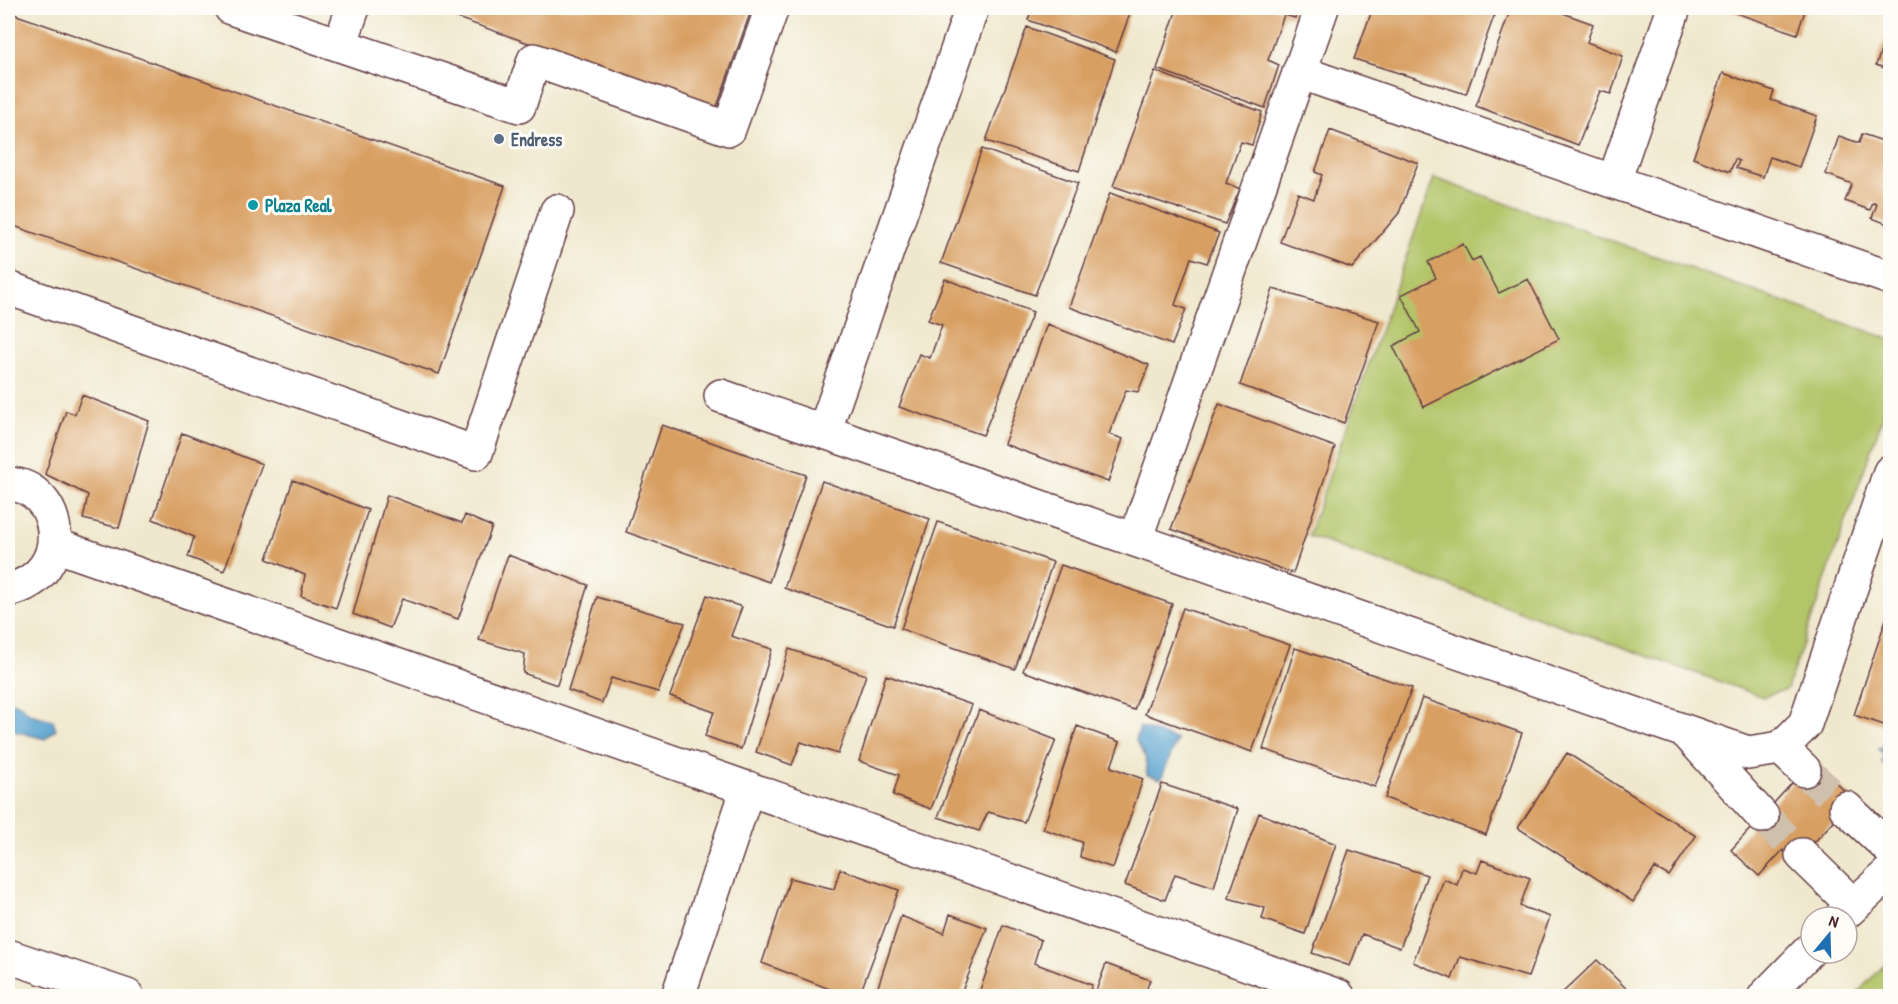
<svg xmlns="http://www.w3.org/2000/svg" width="1898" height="1004" viewBox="0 0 1898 1004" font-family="'Patrick Hand',sans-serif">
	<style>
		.green { fill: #b2c569; stroke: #7e724a; stroke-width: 1.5 }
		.water { fill: #58a2cf; stroke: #51607d; stroke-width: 1.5 }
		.building { fill: #d89f62 }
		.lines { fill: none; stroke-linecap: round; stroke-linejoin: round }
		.minor-tunnel { stroke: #cfc0ad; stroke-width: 33; stroke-dasharray: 33 16; stroke-linecap: butt }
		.minor-casing { stroke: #633d43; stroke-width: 36 }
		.minor { stroke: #fff; stroke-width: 33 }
		.service-dot { fill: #5c6f8a; stroke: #fdfcf7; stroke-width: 2 }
		.culture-dot { fill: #0f9aa8; stroke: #fdfcf7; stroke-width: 2 }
		.labels { text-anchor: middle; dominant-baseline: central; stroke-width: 6; stroke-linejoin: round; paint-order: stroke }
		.service-label { font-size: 18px; font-weight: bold; fill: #4e5e75; stroke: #fdfcf7; text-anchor: start }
		.culture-label { font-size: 18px; font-weight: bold; fill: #0d838f; stroke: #fdfcf7; text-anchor: start }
	</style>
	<rect width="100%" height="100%" fill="#fdfcf7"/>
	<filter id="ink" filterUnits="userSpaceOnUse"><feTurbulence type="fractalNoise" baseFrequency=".0167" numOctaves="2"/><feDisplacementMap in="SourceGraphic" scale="12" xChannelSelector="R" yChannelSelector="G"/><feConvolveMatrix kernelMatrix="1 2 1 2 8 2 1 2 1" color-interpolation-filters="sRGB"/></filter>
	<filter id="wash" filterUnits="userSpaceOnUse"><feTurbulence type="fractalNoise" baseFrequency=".008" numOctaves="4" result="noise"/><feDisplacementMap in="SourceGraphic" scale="24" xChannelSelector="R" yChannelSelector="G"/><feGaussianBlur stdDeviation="1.35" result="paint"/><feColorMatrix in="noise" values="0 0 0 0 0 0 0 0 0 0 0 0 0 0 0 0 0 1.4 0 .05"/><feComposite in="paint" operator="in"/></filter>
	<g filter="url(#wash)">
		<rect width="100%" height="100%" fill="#f0e8ce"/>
		<!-- green -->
		<path class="green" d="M 1434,178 L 1890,339 L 1890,396 L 1787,689 L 1763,697 L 1308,536 Z
			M 1890,959 L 1890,996 L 1854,996 Z"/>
		<!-- water -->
		<path class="water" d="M 8,701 L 21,705 L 30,714 L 53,720 L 56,729 L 45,739 L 14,731 L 8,726 Z
			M 1140,727 L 1177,740 L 1161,779 L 1147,775 L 1145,756 L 1136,741 Z
			M 1890,743 L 1890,771 L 1882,762 L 1884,756 L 1879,749 Z"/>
		<g id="blocks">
			<!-- building -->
			<path class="building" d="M 429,8 L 752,8 L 716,109 Z
				M 1032,8 L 1132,8 L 1116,52 L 1028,20 Z
				M 1177,8 L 1298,8 L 1295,18 L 1284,15 L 1268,60 L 1279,65 L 1265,108 L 1157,69 Z
				M 1373,8 L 1497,8 L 1466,94 L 1354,59 Z
				M 1511,8 L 1549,8 L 1593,24 L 1587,42 L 1623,56 L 1611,94 L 1600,91 L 1578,145 L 1476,106 Z
				M 1721,8 L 1806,8 L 1797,34 Z
				M 8,12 L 505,186 L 439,374 L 8,224 Z
				M 1890,26 L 1890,70 L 1876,65 Z
				M 1027,27 L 1115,59 L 1079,171 L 986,141 Z
				M 1155,71 L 1262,112 L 1252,145 L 1241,142 L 1226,183 L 1240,189 L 1225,224 L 1113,186 Z
				M 1723,73 L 1774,91 L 1771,100 L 1817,116 L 1799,167 L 1770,157 L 1763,177 L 1736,168 L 1739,161 L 1735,159 L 1730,172 L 1693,158 Z
				M 1330,130 L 1418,163 L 1399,213 L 1352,268 L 1280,242 L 1298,193 L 1314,199 L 1322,175 L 1315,172 Z
				M 1887,133 L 1890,134 L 1890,225 L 1872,218 L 1877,204 L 1873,203 L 1870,210 L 1845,201 L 1852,184 L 1826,174 L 1839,136 L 1859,143 L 1862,134 L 1883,141 Z
				M 982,149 L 1078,183 L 1035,295 L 941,263 Z
				M 1110,193 L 1219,233 L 1207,263 L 1191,258 L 1175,305 L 1186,309 L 1172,345 L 1069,307 Z
				M 1463,244 L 1472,261 L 1480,257 L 1499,293 L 1528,279 L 1559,339 L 1424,407 L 1393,346 L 1420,332 L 1401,295 L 1436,278 L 1428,262 Z
				M 945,279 L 1033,312 L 983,435 L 899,407 L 919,354 L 930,358 L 942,325 L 928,320 Z
				M 1273,289 L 1379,321 L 1344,423 L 1240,385 Z
				M 1047,324 L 1149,365 L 1138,392 L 1126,390 L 1109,434 L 1123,439 L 1108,482 L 1004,444 Z
				M 82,395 L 149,421 L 119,528 L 83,519 L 88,495 L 45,474 L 66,411 L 75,414 Z
				M 1219,404 L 1335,447 L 1293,573 L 1171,529 Z
				M 662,425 L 806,475 L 769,582 L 626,532 Z
				M 182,433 L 262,464 L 224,571 L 188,557 L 194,537 L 153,519 Z
				M 293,480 L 368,510 L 336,608 L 301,596 L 305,575 L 267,559 Z
				M 822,481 L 930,519 L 893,626 L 784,588 Z
				M 387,495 L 462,523 L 465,515 L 492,527 L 458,619 L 402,599 L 390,628 L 353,614 Z
				M 938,522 L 1053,562 L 1015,669 L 901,629 Z
				M 508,555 L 588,585 L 557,685 L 523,673 L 525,654 L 479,640 Z
				M 1061,565 L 1172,604 L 1134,710 L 1023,671 Z
				M 707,595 L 742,607 L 731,636 L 772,649 L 741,749 L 705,736 L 714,712 L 670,696 Z
				M 597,597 L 685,623 L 658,692 L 611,678 L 602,703 L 568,690 Z
				M 1183,608 L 1290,645 L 1252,752 L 1145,714 Z
				M 1886,619 L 1890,621 L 1890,727 L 1854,715 Z
				M 1295,648 L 1412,688 L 1375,787 L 1263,749 Z
				M 789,649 L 866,675 L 838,754 L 801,742 L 792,765 L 756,752 Z
				M 886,675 L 972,705 L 931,809 L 893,795 L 899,775 L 859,761 Z
				M 1422,698 L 1522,733 L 1486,835 L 1385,798 Z
				M 979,710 L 1056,740 L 1024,822 L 988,812 L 979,831 L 938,817 Z
				M 1077,726 L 1120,742 L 1111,767 L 1143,779 L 1113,868 L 1080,857 L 1082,842 L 1043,829 Z
				M 1567,753 L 1696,836 L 1669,876 L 1655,868 L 1633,902 L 1518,828 Z
				M 1810,758 L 1850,796 L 1846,808 L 1796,862 L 1783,850 L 1759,876 L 1731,850 L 1804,770 Z
				M 1162,784 L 1238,809 L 1214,887 L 1175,874 L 1165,900 L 1125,885 Z
				M 1259,813 L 1336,844 L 1305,934 L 1262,919 L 1265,908 L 1228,898 Z
				M 1349,850 L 1427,875 L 1400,948 L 1362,934 L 1350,966 L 1312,953 Z
				M 1482,860 L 1530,878 L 1520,906 L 1550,917 L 1528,977 L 1460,957 L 1452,979 L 1413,962 L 1444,879 L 1457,885 L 1462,868 L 1477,873 Z
				M 840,869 L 899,890 L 859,996 L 848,996 L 762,963 L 790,878 L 834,889 Z
				M 950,914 L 987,928 L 960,996 L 875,996 L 901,916 L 944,933 Z
				M 1003,925 L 1041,940 L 1034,963 L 1092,985 L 1088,996 L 978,996 Z
				M 1597,960 L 1634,996 L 1559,996 Z
				M 1106,964 L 1150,980 L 1144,996 L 1094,996 Z"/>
		</g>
	</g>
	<g filter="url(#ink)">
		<use href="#blocks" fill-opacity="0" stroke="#633d43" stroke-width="1.5"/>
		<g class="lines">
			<!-- minor-tunnel -->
			<path class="minor-tunnel" d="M 1804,770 L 1846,808
				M 1762,816 L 1802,855"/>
			<!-- minor casing -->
			<g class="minor-casing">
				<path id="minor" d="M 231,8 L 519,106 L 534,60 L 729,129 L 772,8
					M 340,45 L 353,8
					M 1299,72 L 1890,278
					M 1614,181 L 1674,8
					M 8,288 L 476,453 L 557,211
					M 721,396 L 1748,753 L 1781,748 L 1805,724 L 1890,472
					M 824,432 L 972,8
					M 8,484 C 62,485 77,575 8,590
					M 1135,540 L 1322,8
					M 55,545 L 1338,996
					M 1688,734 L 1762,816
					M 1781,748 L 1804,770
					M 1846,808 L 1890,849
					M 1802,855 L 1853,905
					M 1841,917 L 1890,872
					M 8,956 L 127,996
					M 678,996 L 748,788
					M 1765,996 L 1811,949"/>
			</g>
			<!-- minor -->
			<use href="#minor" class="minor"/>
		</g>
	</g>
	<!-- markers -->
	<circle class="service-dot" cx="499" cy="139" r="6"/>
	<circle class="culture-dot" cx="253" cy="205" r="6"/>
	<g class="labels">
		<!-- service labels -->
		<g class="service-label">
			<text x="511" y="139">Endress</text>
		</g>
		<!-- culture labels -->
		<g class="culture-label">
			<text x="265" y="205">Plaza Real</text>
		</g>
	</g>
	<!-- margin -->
	<rect width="1898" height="1004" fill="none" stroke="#fdfcf7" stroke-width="30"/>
	<!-- north arrow -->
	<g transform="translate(1829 935) rotate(19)"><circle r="28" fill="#fdfcf7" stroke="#b5a4a5" stroke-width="1.5"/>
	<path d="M0-4.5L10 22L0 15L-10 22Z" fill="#1f6fb2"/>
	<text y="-9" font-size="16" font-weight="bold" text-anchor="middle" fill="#4a1f2b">N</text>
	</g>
</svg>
